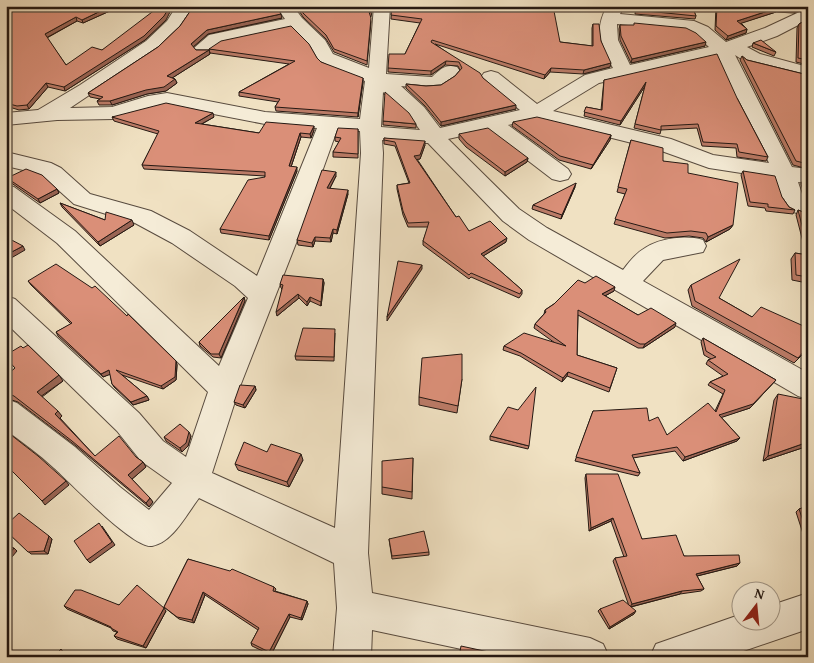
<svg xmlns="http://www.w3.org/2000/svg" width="814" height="663" viewBox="0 0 814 663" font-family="'Gentium Book Plus',serif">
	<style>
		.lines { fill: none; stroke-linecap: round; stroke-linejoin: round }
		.minor-casing { stroke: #584b3f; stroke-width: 2 }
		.minor { fill: #f5ecd7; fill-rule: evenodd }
		.wall { fill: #bb7b67; stroke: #251913 }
		.shaded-wall { fill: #996454; stroke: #251913 }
		.building { fill: #da8f78; stroke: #251913 }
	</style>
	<rect width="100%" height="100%" fill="#f0e1c2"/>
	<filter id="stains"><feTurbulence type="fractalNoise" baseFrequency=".004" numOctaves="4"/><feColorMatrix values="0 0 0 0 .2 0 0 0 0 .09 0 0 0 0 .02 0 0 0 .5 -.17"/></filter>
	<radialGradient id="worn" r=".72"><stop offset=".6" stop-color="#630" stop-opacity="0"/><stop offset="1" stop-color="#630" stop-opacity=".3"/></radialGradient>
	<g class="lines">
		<!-- minor casing -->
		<g class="minor-casing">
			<path id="minor" d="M 174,6 L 191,6 L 192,10 L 179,29 L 158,49 L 70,108 L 112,107 L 148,96 L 167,93 L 265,112 L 360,119 L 365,81 L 323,64 L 319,61 L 311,47 L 292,28 L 221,43 L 209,52 L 203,53 L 197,52 L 194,48 L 209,35 L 285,19 L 276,6 L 293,6 L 302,18 L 325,40 L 333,54 L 369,68 L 374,6 L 390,6 L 386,74 L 432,77 C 441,69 445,64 457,67 L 460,71 C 443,95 426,88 401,86 L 424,107 L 440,128 L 520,110 L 484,81 L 481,77 L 484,73 L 491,71 L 498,73 L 537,104 L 585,75 L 613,68 C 600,44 594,31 607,6 L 624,6 L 620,14 L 694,21 L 708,27 L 726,42 L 765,28 L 808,8 L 808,20 L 777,36 L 747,47 L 760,54 L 808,67 L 808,79 L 746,62 L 735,55 L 792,167 L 808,169 L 808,183 L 798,182 L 804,200 L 808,201 L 808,217 L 788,210 L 781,200 L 774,178 L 709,168 L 656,149 L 536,119 L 508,125 L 568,169 L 571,174 L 568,179 L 560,181 L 552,179 L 488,130 L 448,139 L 519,209 L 547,228 L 623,270 C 629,262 636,253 645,248 C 660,238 686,235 703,240 L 706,246 L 703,252 L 663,260 L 643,281 L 808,373 L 808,399 L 798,396 L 529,240 L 503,221 L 428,143 L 409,143 L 382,140 L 383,153 L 368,553 L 372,593 L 590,638 L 603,644 L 609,657 L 499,657 L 372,630 L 371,657 L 333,657 L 337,608 L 334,563 L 199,498 C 186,515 173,542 152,546 C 133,549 70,482 54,468 C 39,454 22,442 6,430 L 6,399 L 17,403 L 75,447 L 120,487 L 149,510 L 172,483 L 141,461 L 117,431 L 6,323 L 6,296 L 15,299 L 139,413 L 163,441 L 186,457 L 208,392 L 57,243 L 6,204 L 6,185 L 14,187 L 75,231 L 219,366 L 248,298 L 235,286 L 172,243 L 135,223 L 74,204 L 45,178 L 36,173 L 6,166 L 6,152 L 51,163 L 61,168 L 90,194 L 151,211 L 190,231 L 257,276 L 317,128 L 265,124 L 167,105 L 157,106 L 114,119 L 57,120 L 6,125 L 6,113 L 38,110 L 80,85 L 146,41 L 167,21 L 174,10 ZM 617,24 L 685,30 L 696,35 L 709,47 L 630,65 L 618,40 ZM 717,56 L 737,101 L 760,143 L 769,163 L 713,155 L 671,139 L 553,111 L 599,83 ZM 383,92 L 410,116 L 420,130 L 381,127 ZM 337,130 L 360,131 L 361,153 L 335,528 L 212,473 L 239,389 L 300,233 Z
				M 808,593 L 808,629 L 726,657 L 650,657 L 656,644 L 742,614 L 742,620 L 772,620 L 772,605 Z"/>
		</g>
		<!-- minor -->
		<use href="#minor" class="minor"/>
	</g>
	<!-- wall -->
	<path class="wall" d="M 6,6 L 121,6 L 83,23 L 77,21 L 47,38 L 66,65 L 102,50 L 166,20 L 145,40 L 65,91 L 48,87 L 29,109 L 19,110 L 6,106 Z
		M 296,6 L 373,6 L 371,17 L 370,16 L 371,22 L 367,65 L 334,52 L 326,39 L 303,17 Z
		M 562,6 L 592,6 L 592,9 Z
		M 636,6 L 692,6 L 696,16 L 695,19 L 635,14 Z
		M 716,6 L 808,6 L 808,7 L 794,13 L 776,12 L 741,23 L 747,29 L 746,33 L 726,40 L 715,30 Z
		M 193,7 L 282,18 L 208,34 L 193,47 L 196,50 L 209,50 L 210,54 L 172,78 L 175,79 L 177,83 L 166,91 L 147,94 L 112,105 L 99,105 L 97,101 L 100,99 L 90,97 L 88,93 L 158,47 L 180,26 Z
		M 392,7 L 560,42 L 592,46 L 592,28 L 593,24 L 601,41 L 610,67 L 583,74 L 550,72 L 544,79 L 435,44 L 483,78 L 516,109 L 441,126 L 425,106 L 406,88 L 406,84 L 426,86 L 441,85 L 455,76 L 460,70 L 458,66 L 445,65 L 431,75 L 388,72 L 388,68 L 405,54 L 420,23 L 391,19 Z
		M 808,19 L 808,65 L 796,62 L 797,28 L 799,24 Z
		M 620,25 L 705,46 L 631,63 L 620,40 L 619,29 Z
		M 753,43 L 776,52 L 774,56 L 752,47 Z
		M 209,49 L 317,58 L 321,62 L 363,82 L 358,117 L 276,111 L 275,107 L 278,102 L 239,96 L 239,92 L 289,64 L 210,53 Z
		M 742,56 L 747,60 L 808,75 L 808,169 L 793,165 L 740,60 Z
		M 604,80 L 737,98 L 768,157 L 766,161 L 737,157 L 736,148 L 702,146 L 697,128 L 661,130 L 660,134 L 634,128 L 645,86 L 620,125 L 584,116 L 586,107 L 601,110 Z
		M 112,117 L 214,117 L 202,124 L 259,133 L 314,130 L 311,138 L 301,137 L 291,167 L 297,171 L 269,240 L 221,233 L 220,229 L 265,177 L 265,176 L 144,169 L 142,165 L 158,134 L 114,121 Z
		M 383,121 L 416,124 L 416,128 L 383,125 Z
		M 513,122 L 611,135 L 610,140 L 591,169 L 559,160 L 512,126 Z
		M 358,129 L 358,158 L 333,157 L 333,152 L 339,142 L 335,141 L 335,137 Z
		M 459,134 L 528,158 L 527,162 L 505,176 L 466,147 L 459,139 Z
		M 384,138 L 425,145 L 420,159 L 417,159 L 456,217 L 469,231 L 506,242 L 483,256 L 522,290 L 522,294 L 519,298 L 471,277 L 469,279 L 423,245 L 423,241 L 428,227 L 408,227 L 403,215 L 397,189 L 397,185 L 409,183 L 395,146 L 384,144 Z
		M 631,140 L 663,161 L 688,173 L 733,225 L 730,229 L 706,242 L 703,238 L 689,236 L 665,238 L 614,224 L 625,194 L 617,192 Z
		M 743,171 L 782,197 L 789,207 L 795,210 L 793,214 L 766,211 L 765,208 L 748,206 L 741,175 Z
		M 336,176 L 330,188 L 348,194 L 337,234 L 333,233 L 331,242 L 315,241 L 313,247 L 298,245 L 297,240 Z
		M 7,178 L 57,189 L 59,193 L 40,203 L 10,182 Z
		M 803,180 L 808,180 L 808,200 L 805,198 L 801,184 Z
		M 575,187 L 561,219 L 532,209 L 533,205 Z
		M 60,203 L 105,220 L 134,225 L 100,246 L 62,207 Z
		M 798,210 L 808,214 L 808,243 L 803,242 L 796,215 Z
		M 795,253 L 808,255 L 808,357 L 802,355 L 794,363 L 692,306 L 688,290 L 691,285 L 719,298 L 752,317 L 808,328 L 807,283 L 792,280 L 791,259 Z
		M 323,279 L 324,283 L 321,306 L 310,301 L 307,306 L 299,298 L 277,316 L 282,289 L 281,288 L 280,284 Z
		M 28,281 L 127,316 L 176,361 L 177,365 L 176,380 L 163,389 L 122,375 L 147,396 L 149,400 L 133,405 L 114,387 L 112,384 L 110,374 L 103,377 L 58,336 L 56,332 L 71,324 L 31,285 Z
		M 585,283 L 614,291 L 605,296 L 638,315 L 675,327 L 643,348 L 638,348 L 578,315 L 577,355 L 617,368 L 609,392 L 567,376 L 562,382 L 520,356 L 503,350 L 504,346 L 555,343 L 534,328 L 535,324 L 544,314 L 545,310 Z
		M 244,297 L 245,301 L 221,358 L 213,357 L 200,346 L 199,342 Z
		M 335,333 L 334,361 L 296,360 L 295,356 Z
		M 703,338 L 776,380 L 750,408 L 721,417 L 740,438 L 737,441 L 683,461 L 675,451 L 633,458 L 640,473 L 638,476 L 575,461 L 593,411 L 649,421 L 667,435 L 715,411 L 723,394 L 708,385 L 710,382 L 723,376 L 706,364 L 708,360 L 711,359 L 704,355 L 701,342 Z
		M 6,359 L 63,381 L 42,397 L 62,416 L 60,418 L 95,456 L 136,457 L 143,462 L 146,467 L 132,479 L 153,502 L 149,507 L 76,446 L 18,402 L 6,398 L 6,376 L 15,368 Z
		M 462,379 L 457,413 L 419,405 L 419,397 Z
		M 255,386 L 256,390 L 245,408 L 236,405 L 234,402 Z
		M 778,394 L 808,446 L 763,461 L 774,400 Z
		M 191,436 L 188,446 L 182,452 L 166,441 L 164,437 Z
		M 490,436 L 529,446 L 528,449 L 490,440 Z
		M 267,452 L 303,460 L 289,487 L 238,470 L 235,464 Z
		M 413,458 L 412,499 L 382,494 L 382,487 Z
		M 586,474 L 642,539 L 684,556 L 740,563 L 737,566 L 697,576 L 704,589 L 701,591 L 680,594 L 631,607 L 634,614 L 609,629 L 598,611 L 600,609 L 629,606 L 613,561 L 615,558 L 624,557 L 611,521 L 589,531 L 585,478 Z
		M 808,506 L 808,549 L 796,512 L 799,509 Z
		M 6,531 L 49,536 L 52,539 L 48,554 L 31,554 Z
		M 389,539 L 429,552 L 429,555 L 392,559 Z
		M 188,559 L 274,587 L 276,589 L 275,591 L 307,601 L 308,604 L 302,620 L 290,617 L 271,655 L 252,646 L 251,643 L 258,630 L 205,595 L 194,623 L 179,619 L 164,607 Z
		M 119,605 L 166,611 L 146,648 L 117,639 L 114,636 L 117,632 L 113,631 L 111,628 L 67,609 L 64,606 Z"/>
	<!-- shaded-wall -->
	<path class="shaded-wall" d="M 111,6 L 121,6 L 83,23 L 82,20 Z
		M 170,6 L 173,6 L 166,20 L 145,40 L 65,91 L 64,87 Z
		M 800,6 L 807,6 L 794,13 L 795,9 Z
		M 777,8 L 776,12 L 736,25 L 737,21 Z
		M 281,14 L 282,18 L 208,34 L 192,48 L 191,44 L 207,30 Z
		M 76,17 L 77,21 L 46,38 L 45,34 Z
		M 747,29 L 746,33 L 726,40 L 728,36 Z
		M 706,42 L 705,46 L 631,63 L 632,59 Z
		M 209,50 L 210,54 L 169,80 L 167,76 Z
		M 446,61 L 445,65 L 431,75 L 431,71 Z
		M 611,63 L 610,67 L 583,74 L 584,70 Z
		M 551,68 L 550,72 L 544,79 L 545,75 Z
		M 363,78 L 363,82 L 358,117 L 358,113 Z
		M 175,79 L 177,83 L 166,91 L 147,94 L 112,105 L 110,101 Z
		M 646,82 L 645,86 L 620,125 L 621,121 Z
		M 46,83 L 48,87 L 29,109 L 27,105 Z
		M 516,105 L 516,109 L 441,126 L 441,122 Z
		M 213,113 L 214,117 L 196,127 L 195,123 Z
		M 314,126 L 314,130 L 311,138 L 310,134 Z
		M 300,133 L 301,137 L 290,170 L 289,166 Z
		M 611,135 L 610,140 L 591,169 L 593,165 Z
		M 425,141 L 425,145 L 420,159 L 414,160 L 414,156 Z
		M 528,158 L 527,162 L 505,176 L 505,172 Z
		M 297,167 L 297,171 L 269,240 L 269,236 Z
		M 336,172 L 336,176 L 328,192 L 327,188 Z
		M 576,183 L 575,187 L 561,219 L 562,215 Z
		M 57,189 L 59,193 L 40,203 L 38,199 Z
		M 348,190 L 348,194 L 337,234 L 337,230 Z
		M 132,220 L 134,225 L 100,246 L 98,242 Z
		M 733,225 L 730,229 L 706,242 L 708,237 Z
		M 333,229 L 333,233 L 331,242 L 330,238 Z
		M 315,237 L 315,241 L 313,247 L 312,243 Z
		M 507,238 L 506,242 L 480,258 L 481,254 Z
		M 23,246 L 25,250 L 6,261 L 6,255 Z
		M 422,265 L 422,269 L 387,321 L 387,317 Z
		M 323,279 L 324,283 L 321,306 L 321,302 Z
		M 615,287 L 614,291 L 601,298 L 602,294 Z
		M 298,294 L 299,298 L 277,316 L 276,312 Z
		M 244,297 L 245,301 L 221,358 L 219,354 Z
		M 310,297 L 310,301 L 307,306 L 307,302 Z
		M 676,323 L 675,327 L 643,348 L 645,344 Z
		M 176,361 L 177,365 L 176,380 L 163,389 L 161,386 Z
		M 109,370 L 111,374 L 103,377 L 101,374 Z
		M 568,372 L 567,376 L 562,382 L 563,378 Z
		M 59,375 L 63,381 L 40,397 L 37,392 Z
		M 776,380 L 750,408 L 717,419 L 719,415 Z
		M 255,386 L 256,390 L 245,408 L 243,405 Z
		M 147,396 L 149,400 L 133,405 L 131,402 Z
		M 58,411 L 62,416 L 59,419 L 55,414 Z
		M 189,432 L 191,436 L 188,446 L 182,452 L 180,448 Z
		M 740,438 L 737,441 L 683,461 L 685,457 Z
		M 808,442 L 808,446 L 763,461 L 768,456 Z
		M 301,454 L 303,460 L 289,487 L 287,482 Z
		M 143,462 L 146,467 L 131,480 L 128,475 Z
		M 66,481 L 69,485 L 45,505 L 42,501 Z
		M 150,498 L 153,502 L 149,507 L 146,503 Z
		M 613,518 L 611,521 L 589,531 L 591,528 Z
		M 102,526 L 115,545 L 90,563 L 87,560 Z
		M 49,536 L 52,539 L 48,554 L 44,551 Z
		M 14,548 L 17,551 L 6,564 L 6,557 Z
		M 740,563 L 737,566 L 693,577 L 696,574 Z
		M 682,591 L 680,594 L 630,607 L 632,604 Z
		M 203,592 L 205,595 L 194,623 L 192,620 Z
		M 307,601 L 308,604 L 302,620 L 301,618 Z
		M 164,608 L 166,611 L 146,648 L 143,646 Z
		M 636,611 L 634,614 L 609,629 L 610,627 Z
		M 289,614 L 290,617 L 271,655 L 269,652 Z"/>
	<!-- building -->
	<path class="building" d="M 6,6 L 111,6 L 82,20 L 76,17 L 45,34 L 66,65 L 92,47 L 102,50 L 160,6 L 170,6 L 164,16 L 144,36 L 64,87 L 46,83 L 27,105 L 17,106 L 6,103 Z
		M 192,6 L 276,6 L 281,14 L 207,30 L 191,44 L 196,50 L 209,50 L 167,76 L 175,79 L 164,87 L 146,90 L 110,101 L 97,101 L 103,97 L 88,93 L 158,47 L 180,26 L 193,7 Z
		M 298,6 L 372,6 L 371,13 L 369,12 L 371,18 L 367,61 L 334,49 L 326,35 L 303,13 Z
		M 392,6 L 553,6 L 560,42 L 593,46 L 593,24 L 599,24 L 601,41 L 611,63 L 584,70 L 551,68 L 545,75 L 432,40 L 431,42 L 480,73 L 483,78 L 516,105 L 441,122 L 425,102 L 406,84 L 426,86 L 441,85 L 455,76 L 462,68 L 459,62 L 446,61 L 431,71 L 388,68 L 389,54 L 405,54 L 422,19 L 391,15 Z
		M 637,6 L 692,6 L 696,16 L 636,10 Z
		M 717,6 L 800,6 L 795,9 L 777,8 L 737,21 L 747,29 L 728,36 L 716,26 Z
		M 808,19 L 808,60 L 798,58 L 799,24 Z
		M 634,23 L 686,28 L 696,33 L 706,42 L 632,59 L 621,36 L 620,25 L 634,25 Z
		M 291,26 L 309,44 L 317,58 L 321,62 L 363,78 L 358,113 L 275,107 L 280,99 L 239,92 L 295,61 L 209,49 L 221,41 Z
		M 761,40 L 776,52 L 753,43 Z
		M 717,54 L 737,98 L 768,157 L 739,152 L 737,144 L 703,142 L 698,124 L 661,126 L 661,130 L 635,124 L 646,82 L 621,121 L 584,112 L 586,107 L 602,110 L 604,80 Z
		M 742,56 L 747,60 L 808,75 L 808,164 L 796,161 Z
		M 385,92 L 409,113 L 416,124 L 383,121 Z
		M 166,103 L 213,113 L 195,123 L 259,133 L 266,122 L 314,126 L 310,134 L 300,133 L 289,166 L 297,167 L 269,236 L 220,229 L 248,180 L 265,177 L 265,172 L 142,165 L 159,131 L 112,117 Z
		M 537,117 L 611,135 L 593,165 L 560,156 L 513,122 Z
		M 338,128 L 358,129 L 358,154 L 333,152 L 341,138 L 335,137 Z
		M 488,128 L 528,158 L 505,172 L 467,143 L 459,134 Z
		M 384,138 L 425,141 L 420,155 L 414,156 L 456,217 L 459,216 L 469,231 L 490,221 L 507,238 L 481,254 L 522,290 L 520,294 L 471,273 L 469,275 L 423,241 L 429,222 L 408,223 L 403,211 L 397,185 L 410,183 L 395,142 L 384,140 Z
		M 631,140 L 663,148 L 663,161 L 688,164 L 688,173 L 738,183 L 733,225 L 708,237 L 706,233 L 691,231 L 667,233 L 615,219 L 627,189 L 618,187 Z
		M 26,169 L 42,175 L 57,189 L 38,199 L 7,178 Z
		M 322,170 L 336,172 L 327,188 L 348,190 L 337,230 L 333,229 L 330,238 L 315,237 L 312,243 L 297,240 Z
		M 743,171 L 775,176 L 782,197 L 789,207 L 795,210 L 768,207 L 768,204 L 750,202 Z
		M 803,180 L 808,180 L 808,193 Z
		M 576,183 L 562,215 L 533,205 Z
		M 60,203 L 105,220 L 106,212 L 132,220 L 98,242 Z
		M 798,210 L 808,214 L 808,238 L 805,237 Z
		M 6,237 L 23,246 L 6,255 Z
		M 795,253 L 808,255 L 808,277 L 796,275 Z
		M 740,259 L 719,298 L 752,317 L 761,307 L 808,328 L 808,350 L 806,349 L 798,358 L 695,301 L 691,285 Z
		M 398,261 L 422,265 L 387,317 Z
		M 56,264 L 92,288 L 95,286 L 127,316 L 128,314 L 176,361 L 175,377 L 161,386 L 116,370 L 147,396 L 131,402 L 112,384 L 109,370 L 101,374 L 56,332 L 72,323 L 28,281 Z
		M 283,275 L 323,279 L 321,302 L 310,297 L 307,302 L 298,294 L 276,312 L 283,285 L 280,284 Z
		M 596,276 L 615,287 L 602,294 L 638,315 L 651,308 L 676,323 L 645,344 L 640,344 L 578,310 L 577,355 L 617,368 L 610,388 L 568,372 L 563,378 L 521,353 L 504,346 L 524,333 L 566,346 L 535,324 L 546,312 L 545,310 L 554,304 L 578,280 L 585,283 Z
		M 244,297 L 219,354 L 211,354 L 199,342 Z
		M 303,328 L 335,329 L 334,357 L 295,356 Z
		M 703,338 L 776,380 L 753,404 L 719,415 L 740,438 L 685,457 L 677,447 L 632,455 L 640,473 L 576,457 L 593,411 L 647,408 L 649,421 L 658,417 L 667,435 L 708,403 L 716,412 L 725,390 L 710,382 L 728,374 L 708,360 L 716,357 L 706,351 Z
		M 28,345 L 59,375 L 37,392 L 58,411 L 55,414 L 95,456 L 119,436 L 136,457 L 143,462 L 128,475 L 150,498 L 146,503 L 72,441 L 14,396 L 6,393 L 6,376 L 15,368 L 6,358 L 6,355 L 21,346 L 23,348 Z
		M 462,354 L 462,379 L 458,406 L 419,397 L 422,358 Z
		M 240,385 L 255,386 L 243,405 L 234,402 Z
		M 536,387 L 529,446 L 490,436 L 508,407 L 518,410 Z
		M 778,394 L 808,400 L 808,442 L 768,456 Z
		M 180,424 L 189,432 L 186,443 L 180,448 L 164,437 Z
		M 6,431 L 38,456 L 66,481 L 42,501 L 6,465 Z
		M 244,442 L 267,452 L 271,444 L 301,454 L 287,482 L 235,464 Z
		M 413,458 L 412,492 L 382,487 L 382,461 Z
		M 586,474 L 618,474 L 642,539 L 676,535 L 684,556 L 739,555 L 740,563 L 696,574 L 704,589 L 682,591 L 632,604 L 615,558 L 627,556 L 613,518 L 591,528 Z
		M 808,506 L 808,535 L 799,509 Z
		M 19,513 L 49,536 L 44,551 L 28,552 L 6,531 L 6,525 Z
		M 99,523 L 112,542 L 87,560 L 74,541 Z
		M 424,531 L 429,552 L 392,556 L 389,539 Z
		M 6,545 L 14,548 L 6,557 Z
		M 188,559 L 230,571 L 232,569 L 274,587 L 273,591 L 307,601 L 301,618 L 289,614 L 269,652 L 251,643 L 259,628 L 203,592 L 192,620 L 177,617 L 164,607 Z
		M 137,585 L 164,608 L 143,646 L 114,636 L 118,632 L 111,628 L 111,627 L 64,606 L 75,590 L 81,590 L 119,605 Z
		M 623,600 L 636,611 L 610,627 L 600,609 Z
		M 461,646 L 498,654 L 497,657 L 459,657 Z
		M 61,649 L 67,657 L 53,657 Z
		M 6,651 L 16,657 L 6,657 Z"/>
	<!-- margin -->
	<rect width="814" height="663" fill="none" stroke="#f0e1c2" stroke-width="25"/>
	<rect x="8" y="8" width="799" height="648" fill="none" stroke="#251913" stroke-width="2.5"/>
	<rect x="12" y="12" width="789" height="638" fill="none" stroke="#251913"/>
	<!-- north arrow -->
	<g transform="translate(756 606) rotate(16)"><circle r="24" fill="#f5ecd7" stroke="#a29889"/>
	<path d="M0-4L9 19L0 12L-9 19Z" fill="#8f2418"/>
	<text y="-8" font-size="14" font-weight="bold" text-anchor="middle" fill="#251913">N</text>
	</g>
	<rect width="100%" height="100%" filter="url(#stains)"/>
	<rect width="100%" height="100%" fill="url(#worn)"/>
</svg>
